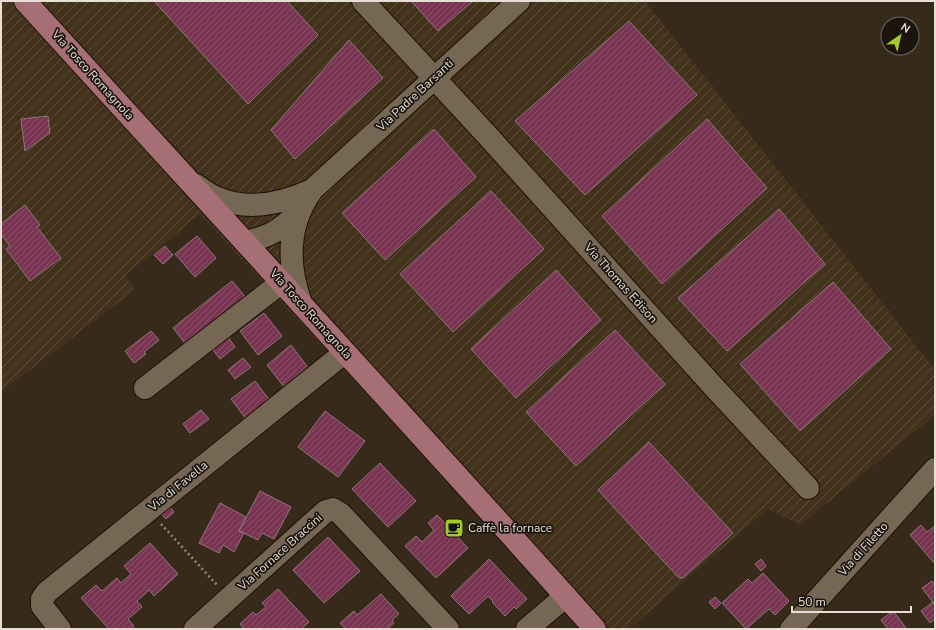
<svg xmlns="http://www.w3.org/2000/svg" width="936" height="630" viewBox="0 0 936 630" font-family="'Nunito Sans',sans-serif">
	<style>
		.industrial { fill: url(#industrial-furrows) }
		.building { fill: url(#building-hatch); stroke: #8f767e }
		.lines { fill: none; stroke-linecap: round; stroke-linejoin: round }
		.minor-casing { stroke: #1e1204; stroke-width: 24 }
		.major-casing { stroke: #1e1204; stroke-width: 24 }
		.path { stroke: #93897c; stroke-width: 2.5; stroke-dasharray: 2 3; stroke-linecap: butt }
		.minor { stroke: #766755; stroke-width: 22 }
		.major { stroke: #a66e75; stroke-width: 22 }
		.labels { text-anchor: middle; dominant-baseline: central; stroke-width: 3.5; stroke-linejoin: round; paint-order: stroke }
		.street-label { font-size: 12px; fill: #e7dfd5; stroke: #1a140d }
		.poi-label { font-size: 12px; fill: #e7dfd5; stroke: #1a140d; text-anchor: start }
	</style>
	<defs>
		<pattern id="industrial-furrows" width="10" height="10" patternUnits="userSpaceOnUse"><rect width="10" height="10" fill="#43321b"/><path d="M-1 1l2-2M0 10L10 0M9 11l2-2" fill="none" stroke="#5e4f3b"/></pattern>
		<pattern id="building-hatch" width="6" height="6" patternUnits="userSpaceOnUse"><rect width="6" height="6" fill="#783450"/><path d="M-1 1l2-2M0 6l6-6M5 7l2-2" fill="none" stroke="#8b5168"/></pattern>
	</defs>
	<rect width="100%" height="100%" fill="#372a1a"/>
	<!-- industrial -->
	<path class="industrial" d="M 1,1 L 645,1 L 935,370 L 935,415 L 800,525 L 768,509 L 629,629 L 583,629 L 200,214 L 125,276 L 135,290 L 1,392 Z"/>
	<!-- building -->
	<path class="building" d="M 154,1 L 287,1 L 318,35 L 248,104 Z
		M 411,1 L 473,1 L 438,31 Z
		M 629,21 L 697,95 L 585,195 L 515,121 Z
		M 349,40 L 383,78 L 295,159 L 271,130 Z
		M 48,116 L 50,133 L 25,151 L 21,119 Z
		M 707,119 L 767,188 L 662,284 L 602,216 Z
		M 434,129 L 476,177 L 385,260 L 342,213 Z
		M 491,191 L 544,249 L 453,332 L 400,274 Z
		M 25,205 L 40,225 L 37,227 L 61,258 L 30,281 L 6,249 L 10,246 L 1,234 L 1,224 Z
		M 779,209 L 825,264 L 727,351 L 678,298 Z
		M 197,236 L 216,258 L 195,277 L 175,254 Z
		M 165,246 L 173,255 L 163,264 L 154,255 Z
		M 556,270 L 601,320 L 516,398 L 471,349 Z
		M 232,281 L 248,300 L 188,347 L 173,328 Z
		M 833,282 L 891,349 L 800,431 L 740,364 Z
		M 264,313 L 282,336 L 258,355 L 240,331 Z
		M 615,330 L 665,384 L 576,466 L 526,412 Z
		M 151,331 L 159,340 L 144,352 L 146,354 L 134,363 L 125,351 Z
		M 228,337 L 235,347 L 220,359 L 212,349 Z
		M 291,345 L 309,369 L 285,388 L 267,365 Z
		M 243,358 L 251,367 L 235,379 L 228,370 Z
		M 255,381 L 270,401 L 246,419 L 231,399 Z
		M 201,410 L 209,419 L 190,433 L 183,424 Z
		M 325,411 L 365,441 L 338,477 L 298,447 Z
		M 649,442 L 733,533 L 683,578 L 678,577 L 598,490 Z
		M 380,463 L 416,501 L 388,527 L 352,489 Z
		M 260,491 L 291,507 L 274,539 L 262,533 L 258,540 L 239,531 Z
		M 220,503 L 246,517 L 239,531 L 244,533 L 234,552 L 223,545 L 219,553 L 199,543 Z
		M 170,507 L 174,512 L 166,519 L 161,514 Z
		M 437,515 L 468,548 L 436,578 L 405,546 L 416,536 L 422,542 L 434,530 L 428,523 Z
		M 921,525 L 927,532 L 935,526 L 935,564 L 910,535 Z
		M 328,537 L 360,571 L 324,603 L 293,570 Z
		M 150,543 L 178,574 L 154,596 L 149,590 L 137,601 L 142,607 L 128,619 L 134,626 L 131,629 L 109,629 L 81,598 L 96,585 L 102,591 L 117,578 L 121,583 L 131,574 L 124,566 Z
		M 489,559 L 527,599 L 516,609 L 514,607 L 505,616 L 492,602 L 493,601 L 488,596 L 469,614 L 451,596 Z
		M 761,559 L 766,566 L 761,571 L 755,564 Z
		M 763,573 L 789,601 L 775,615 L 769,609 L 746,629 L 722,603 L 748,579 L 752,583 Z
		M 932,581 L 935,585 L 935,605 L 922,588 Z
		M 278,589 L 309,622 L 301,629 L 244,629 L 240,624 L 253,612 L 256,615 L 266,607 L 262,603 Z
		M 381,594 L 399,614 L 392,620 L 394,623 L 387,629 L 346,629 L 340,623 L 354,611 L 357,615 Z
		M 715,597 L 721,603 L 715,609 L 709,602 Z
		M 933,602 L 935,605 L 935,619 L 930,623 L 921,611 Z
		M 893,611 L 907,629 L 888,629 L 881,620 Z"/>
	<g class="lines">
		<!-- minor casing -->
		<g class="minor-casing">
			<path id="minor" d="M 363,1 L 486,134 L 712,385 L 808,488
				M 196,185 C 203,190 211,196 220,199 C 250,211 283,203 312,190
				M 245,242 C 271,236 279,231 298,213
				M 301,303 C 287,264 287,225 312,190 L 519,1
				M 145,388 L 282,282
				M 60,629 L 42,606 L 42,599 L 47,592 L 344,353
				M 195,629 L 308,527 L 326,511 L 333,509 L 341,514 L 448,629
				M 527,629 L 566,596
				M 791,629 L 935,469"/>
		</g>
		<!-- major casing -->
		<g class="major-casing">
			<path id="major" d="M 25,1 C 215,210 407,418 595,629"/>
		</g>
		<!-- path -->
		<path class="path" d="M 161,524 L 217,585"/>
		<!-- minor -->
		<use href="#minor" class="minor"/>
		<!-- major -->
		<use href="#major" class="major"/>
	</g>
	<!-- icons -->
	<defs>
		<g id="cafe-square" transform="scale(1)"><rect x="-9" y="-9" width="18" height="18" rx="4" fill="#a3c926" stroke="#1a140d"/><path d="M-5.5-4.5H6V0H3Q3 3.5 0 3.5H-2.5Q-5.5 3.5-5.5 0ZM3-3.2v2h1.7v-2ZM-6 4.5H4V6H-6Z" fill="#111"/></g>
	</defs>
	<g fill-rule="evenodd">
		<use href="#cafe-square" x="454" y="528"/>
	</g>
	<g class="labels">
		<!-- street labels -->
		<g class="street-label">
			<text transform="translate(93 75) rotate(48)">Via Tosco Romagnola</text>
			<text transform="translate(415 95) rotate(-43)">Via Padre Barsanti</text>
			<text transform="translate(621 283) rotate(48)">Via Thomas Edison</text>
			<text transform="translate(311 314) rotate(48)">Via Tosco Romagnola</text>
			<text transform="translate(178 486) rotate(-39)">Via di Favella</text>
			<text transform="translate(863 549) rotate(-48)">Via di Filetto</text>
			<text transform="translate(280 552) rotate(-42)">Via Fornace Braccini</text>
		</g>
		<!-- poi labels -->
		<g class="poi-label">
			<text x="468" y="528">Caffè la fornace</text>
		</g>
	</g>
	<!-- border -->
	<rect width="936" height="630" fill="none" stroke="#e7dfd5" stroke-width="4"/>
	<!-- north arrow -->
	<g transform="translate(900 36) rotate(34)"><circle r="19" fill="#1a140d" stroke="#6c655d"/>
	<path d="M0-3L7 15L0 10L-7 15Z" fill="#a3c926"/>
	<text y="-6" font-size="11" font-weight="bold" text-anchor="middle" fill="#e7dfd5">N</text>
	</g>
	<!-- scale -->
	<path d="M792 606v6h119v-6" fill="none" stroke="#e7dfd5" stroke-width="2"/>
	<text x="798" y="606" font-size="12" fill="#e7dfd5" stroke="#1a140d" stroke-width="3" paint-order="stroke">50 m</text>
</svg>
